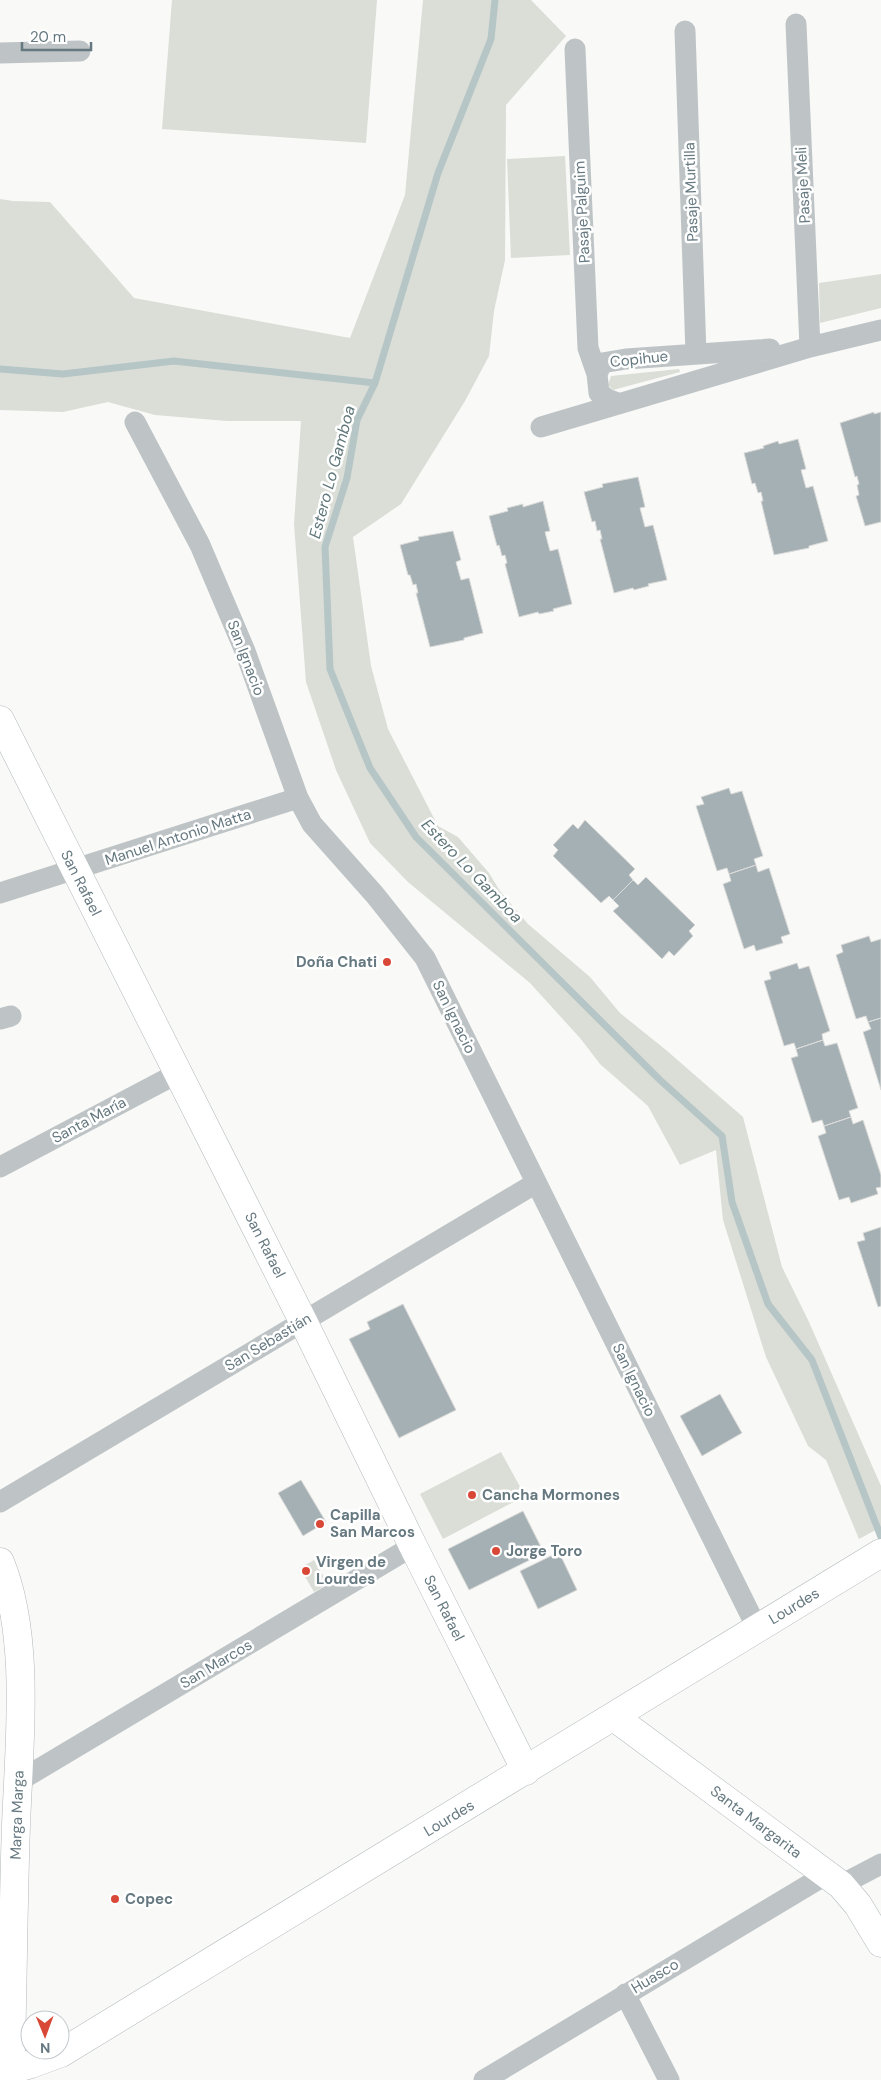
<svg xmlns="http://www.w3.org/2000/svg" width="881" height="2080" viewBox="0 0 881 2080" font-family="'DM Sans',sans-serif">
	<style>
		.green { fill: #daded7 }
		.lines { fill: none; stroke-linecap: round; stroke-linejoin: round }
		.stream { stroke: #b6c5c6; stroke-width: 7 }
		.building { fill: #a5b0b4; stroke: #dbdbd9 }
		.secondary-casing { stroke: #b3babd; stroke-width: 29 }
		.primary-casing { stroke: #b2b8bb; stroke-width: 29 }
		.street { stroke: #bec4c6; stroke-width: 21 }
		.secondary { stroke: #fff; stroke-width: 28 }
		.primary { stroke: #fff; stroke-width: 28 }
		.poi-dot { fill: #d94837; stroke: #fff; stroke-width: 2 }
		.labels { text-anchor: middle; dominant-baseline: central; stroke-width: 5; stroke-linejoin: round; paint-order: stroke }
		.street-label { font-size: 15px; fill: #667980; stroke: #fff }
		.poi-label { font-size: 15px; font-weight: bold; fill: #667980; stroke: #fff; text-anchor: start }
		.water-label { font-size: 16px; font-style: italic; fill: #60777a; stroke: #fff }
	</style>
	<rect width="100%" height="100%" fill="#f9f9f7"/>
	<!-- green -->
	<path class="green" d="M 172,0 L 377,0 L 366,143 L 162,129 Z
		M 423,0 L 531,0 L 566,36 L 506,105 L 505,260 L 494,311 L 489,356 L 465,401 L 401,504 L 353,537 L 371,666 L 388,729 L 438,826 L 458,837 L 489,873 L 500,891 L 528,924 L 590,977 L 620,1013 L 666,1050 L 743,1117 L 782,1267 L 809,1322 L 881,1486 L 881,1527 L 859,1539 L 826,1460 L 808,1446 L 766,1357 L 723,1220 L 716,1150 L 680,1165 L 648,1106 L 600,1064 L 580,1038 L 530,983 L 408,882 L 370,843 L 336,770 L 306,682 L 294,524 L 301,421 L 227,421 L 155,415 L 108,402 L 63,412 L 0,410 L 0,199 L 13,201 L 50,202 L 134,298 L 350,338 L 405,195 Z
		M 565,156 L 570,255 L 511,258 L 507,159 Z
		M 881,274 L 881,308 L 820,323 L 819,283 Z
		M 679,369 L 680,372 L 613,390 L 608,385 L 611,376 Z
		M 501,1452 L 525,1496 L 443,1539 L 420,1494 Z
		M 314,1560 L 328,1584 L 314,1592 L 300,1568 Z"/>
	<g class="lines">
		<!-- stream -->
		<path class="stream" d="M 495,0 L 491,39 L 438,173 L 375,383 L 357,420 L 347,478 L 325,547 L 330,669 L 370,768 L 416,837 L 660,1080 L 722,1136 L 732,1202 L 768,1304 L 812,1360 L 881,1537
			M 0,369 L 63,374 L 174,361 L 375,383"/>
	</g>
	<!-- building -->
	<path class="building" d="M 874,412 L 874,414 L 881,412 L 881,522 L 865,526 L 856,496 L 859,495 L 857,485 L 859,484 L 857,476 L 855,477 L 840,423 Z
		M 798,439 L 806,469 L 801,470 L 806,488 L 813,486 L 828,541 L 809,546 L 809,548 L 774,555 L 761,501 L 763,501 L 761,492 L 758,493 L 755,483 L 752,484 L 744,453 L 764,448 L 763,446 L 778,441 L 779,444 Z
		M 638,477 L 645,507 L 640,508 L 645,527 L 653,525 L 667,580 L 648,584 L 649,586 L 634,590 L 633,588 L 614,593 L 600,539 L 602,539 L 600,530 L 597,531 L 595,521 L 592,522 L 584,492 L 603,487 L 602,484 Z
		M 543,501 L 550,531 L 545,532 L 550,551 L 558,549 L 572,604 L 553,609 L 554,611 L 539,614 L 538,612 L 519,617 L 505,564 L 507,563 L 505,555 L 502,556 L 499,545 L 497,546 L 489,516 L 508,511 L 507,508 L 523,504 L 523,507 Z
		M 453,531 L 461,560 L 456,562 L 461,580 L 469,578 L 483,633 L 464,638 L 464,640 L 430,647 L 416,593 L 418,593 L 416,584 L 413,585 L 410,575 L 408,575 L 400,545 L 419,540 L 418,537 Z
		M 729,788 L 731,794 L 742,791 L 763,856 L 754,859 L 756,865 L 729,874 L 727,868 L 717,871 L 696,806 L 704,804 L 701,797 Z
		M 585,820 L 635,869 L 629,875 L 633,880 L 613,900 L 609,896 L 601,903 L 553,856 L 558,850 L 553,845 L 573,824 L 578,829 Z
		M 756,865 L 758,872 L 769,868 L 790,934 L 781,937 L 783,943 L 756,951 L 754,945 L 744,949 L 723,884 L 731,881 L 729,874 Z
		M 646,877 L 695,925 L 689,931 L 693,936 L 674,956 L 669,951 L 662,959 L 613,911 L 619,906 L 613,900 L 633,880 L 638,885 Z
		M 869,936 L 871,942 L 881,939 L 881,1018 L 868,1022 L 866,1016 L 856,1019 L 836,955 L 843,952 L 841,945 Z
		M 797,963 L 799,969 L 809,966 L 830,1031 L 822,1034 L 823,1040 L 796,1049 L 794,1043 L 784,1046 L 764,981 L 771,979 L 769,972 Z
		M 881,1018 L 881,1090 L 863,1032 L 871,1029 L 868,1022 Z
		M 823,1040 L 825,1046 L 837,1043 L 858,1108 L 849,1111 L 851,1117 L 824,1126 L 822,1120 L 812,1123 L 791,1058 L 798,1056 L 796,1049 Z
		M 851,1117 L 853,1124 L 863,1120 L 881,1175 L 881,1187 L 876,1188 L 878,1194 L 851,1203 L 849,1197 L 839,1200 L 818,1136 L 826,1133 L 824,1126 Z
		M 881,1227 L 881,1306 L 878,1307 L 857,1242 L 865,1240 L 863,1233 Z
		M 403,1304 L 456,1410 L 399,1438 L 349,1339 L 370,1329 L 367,1322 Z
		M 720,1394 L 742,1433 L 702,1456 L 680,1416 Z
		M 301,1480 L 326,1522 L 303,1536 L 278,1493 Z
		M 523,1511 L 544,1553 L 469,1590 L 448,1549 Z
		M 559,1552 L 577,1590 L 538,1609 L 520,1571 Z"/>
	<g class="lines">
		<!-- secondary casing -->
		<g class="secondary-casing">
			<path id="secondary" d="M 0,720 L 303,1321 L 413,1546 L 526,1771
				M 614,1717 L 841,1885 L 858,1905 L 881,1943
				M 0,2073 L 31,2064 L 61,2053 L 881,1553"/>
		</g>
		<!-- primary casing -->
		<g class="primary-casing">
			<path id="primary" d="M 0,1562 C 31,1637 19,1745 16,1825 C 13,1910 13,1995 10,2080"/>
		</g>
		<!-- street -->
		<path class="street" d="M 796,24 L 810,347
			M 685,31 L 696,354
			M 575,49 L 588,348 L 597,374
			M 0,53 L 80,51
			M 618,403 L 607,399 L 599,393 L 597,374 L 602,363 L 626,359 L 770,349
			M 135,422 L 200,545 L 245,651 L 298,798 L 312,824 L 375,895 L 425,958 L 757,1628
			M 541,427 L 810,347 L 881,330
			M 0,893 L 298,798
			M 0,1019 L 11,1016
			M 0,1167 L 178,1073
			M 0,1502 L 536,1183
			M 19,1781 L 413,1546
			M 841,1885 L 881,1864
			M 625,1994 L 669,2080
			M 484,2080 L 827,1874"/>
		<!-- secondary -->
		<use href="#secondary" class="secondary"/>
		<!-- primary -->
		<use href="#primary" class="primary"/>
	</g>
	<!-- markers -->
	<g class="poi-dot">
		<circle cx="387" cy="962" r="5"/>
		<circle cx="472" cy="1495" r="5"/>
		<circle cx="320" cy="1524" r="5"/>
		<circle cx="496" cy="1551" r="5"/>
		<circle cx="306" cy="1571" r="5"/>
		<circle cx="115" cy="1899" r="5"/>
	</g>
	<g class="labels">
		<!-- street labels -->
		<g class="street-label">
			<text transform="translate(803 185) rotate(-93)">Pasaje Meli</text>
			<text transform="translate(691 192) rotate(-92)">Pasaje Murtilla</text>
			<text transform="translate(582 212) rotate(-93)">Pasaje Palguim</text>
			<text transform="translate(639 359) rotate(-6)">Copihue</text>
			<text transform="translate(246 658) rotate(69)">San Ignacio</text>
			<text transform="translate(178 837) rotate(-18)">Manuel Antonio Matta</text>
			<text transform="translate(81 883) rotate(63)">San Rafael</text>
			<text transform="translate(454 1017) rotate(64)">San Ignacio</text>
			<text transform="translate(89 1120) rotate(-28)">Santa María</text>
			<text transform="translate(265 1245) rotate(63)">San Rafael</text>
			<text transform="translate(268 1342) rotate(-31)">San Sebastián</text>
			<text transform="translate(634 1380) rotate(64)">San Ignacio</text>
			<text transform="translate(794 1606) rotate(-31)">Lourdes</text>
			<text transform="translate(444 1608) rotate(63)">San Rafael</text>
			<text transform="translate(216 1664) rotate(-31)">San Marcos</text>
			<text transform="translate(17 1815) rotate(-88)">Marga Marga</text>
			<text transform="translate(449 1818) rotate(-31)">Lourdes</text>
			<text transform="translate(756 1822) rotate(37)">Santa Margarita</text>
			<text transform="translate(655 1976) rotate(-31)">Huasco</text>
		</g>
		<!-- poi labels -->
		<g class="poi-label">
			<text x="377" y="962" text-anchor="end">Doña Chati</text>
			<text x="482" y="1495">Cancha Mormones</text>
			<text x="330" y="1515">Capilla<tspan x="330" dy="17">San Marcos</tspan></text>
			<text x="506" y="1551">Jorge Toro</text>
			<text x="316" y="1562">Virgen de<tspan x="316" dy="17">Lourdes</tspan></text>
			<text x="125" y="1899">Copec</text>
		</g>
		<!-- water labels -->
		<g class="water-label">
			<text transform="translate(332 472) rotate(-75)">Estero Lo Gamboa</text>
			<text transform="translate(472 871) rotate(46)">Estero Lo Gamboa</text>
		</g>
	</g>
	<!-- north arrow -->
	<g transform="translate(45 2035) rotate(179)"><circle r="24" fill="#ffffff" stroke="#c2c9cc"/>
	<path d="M0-4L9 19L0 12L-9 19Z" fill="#d94837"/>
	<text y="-8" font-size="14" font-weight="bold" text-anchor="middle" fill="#667980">N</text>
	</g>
	<!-- scale -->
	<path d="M22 42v8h69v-8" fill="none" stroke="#667980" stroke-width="2.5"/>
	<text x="30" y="42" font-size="15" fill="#667980" stroke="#ffffff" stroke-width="4" paint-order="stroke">20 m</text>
</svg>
